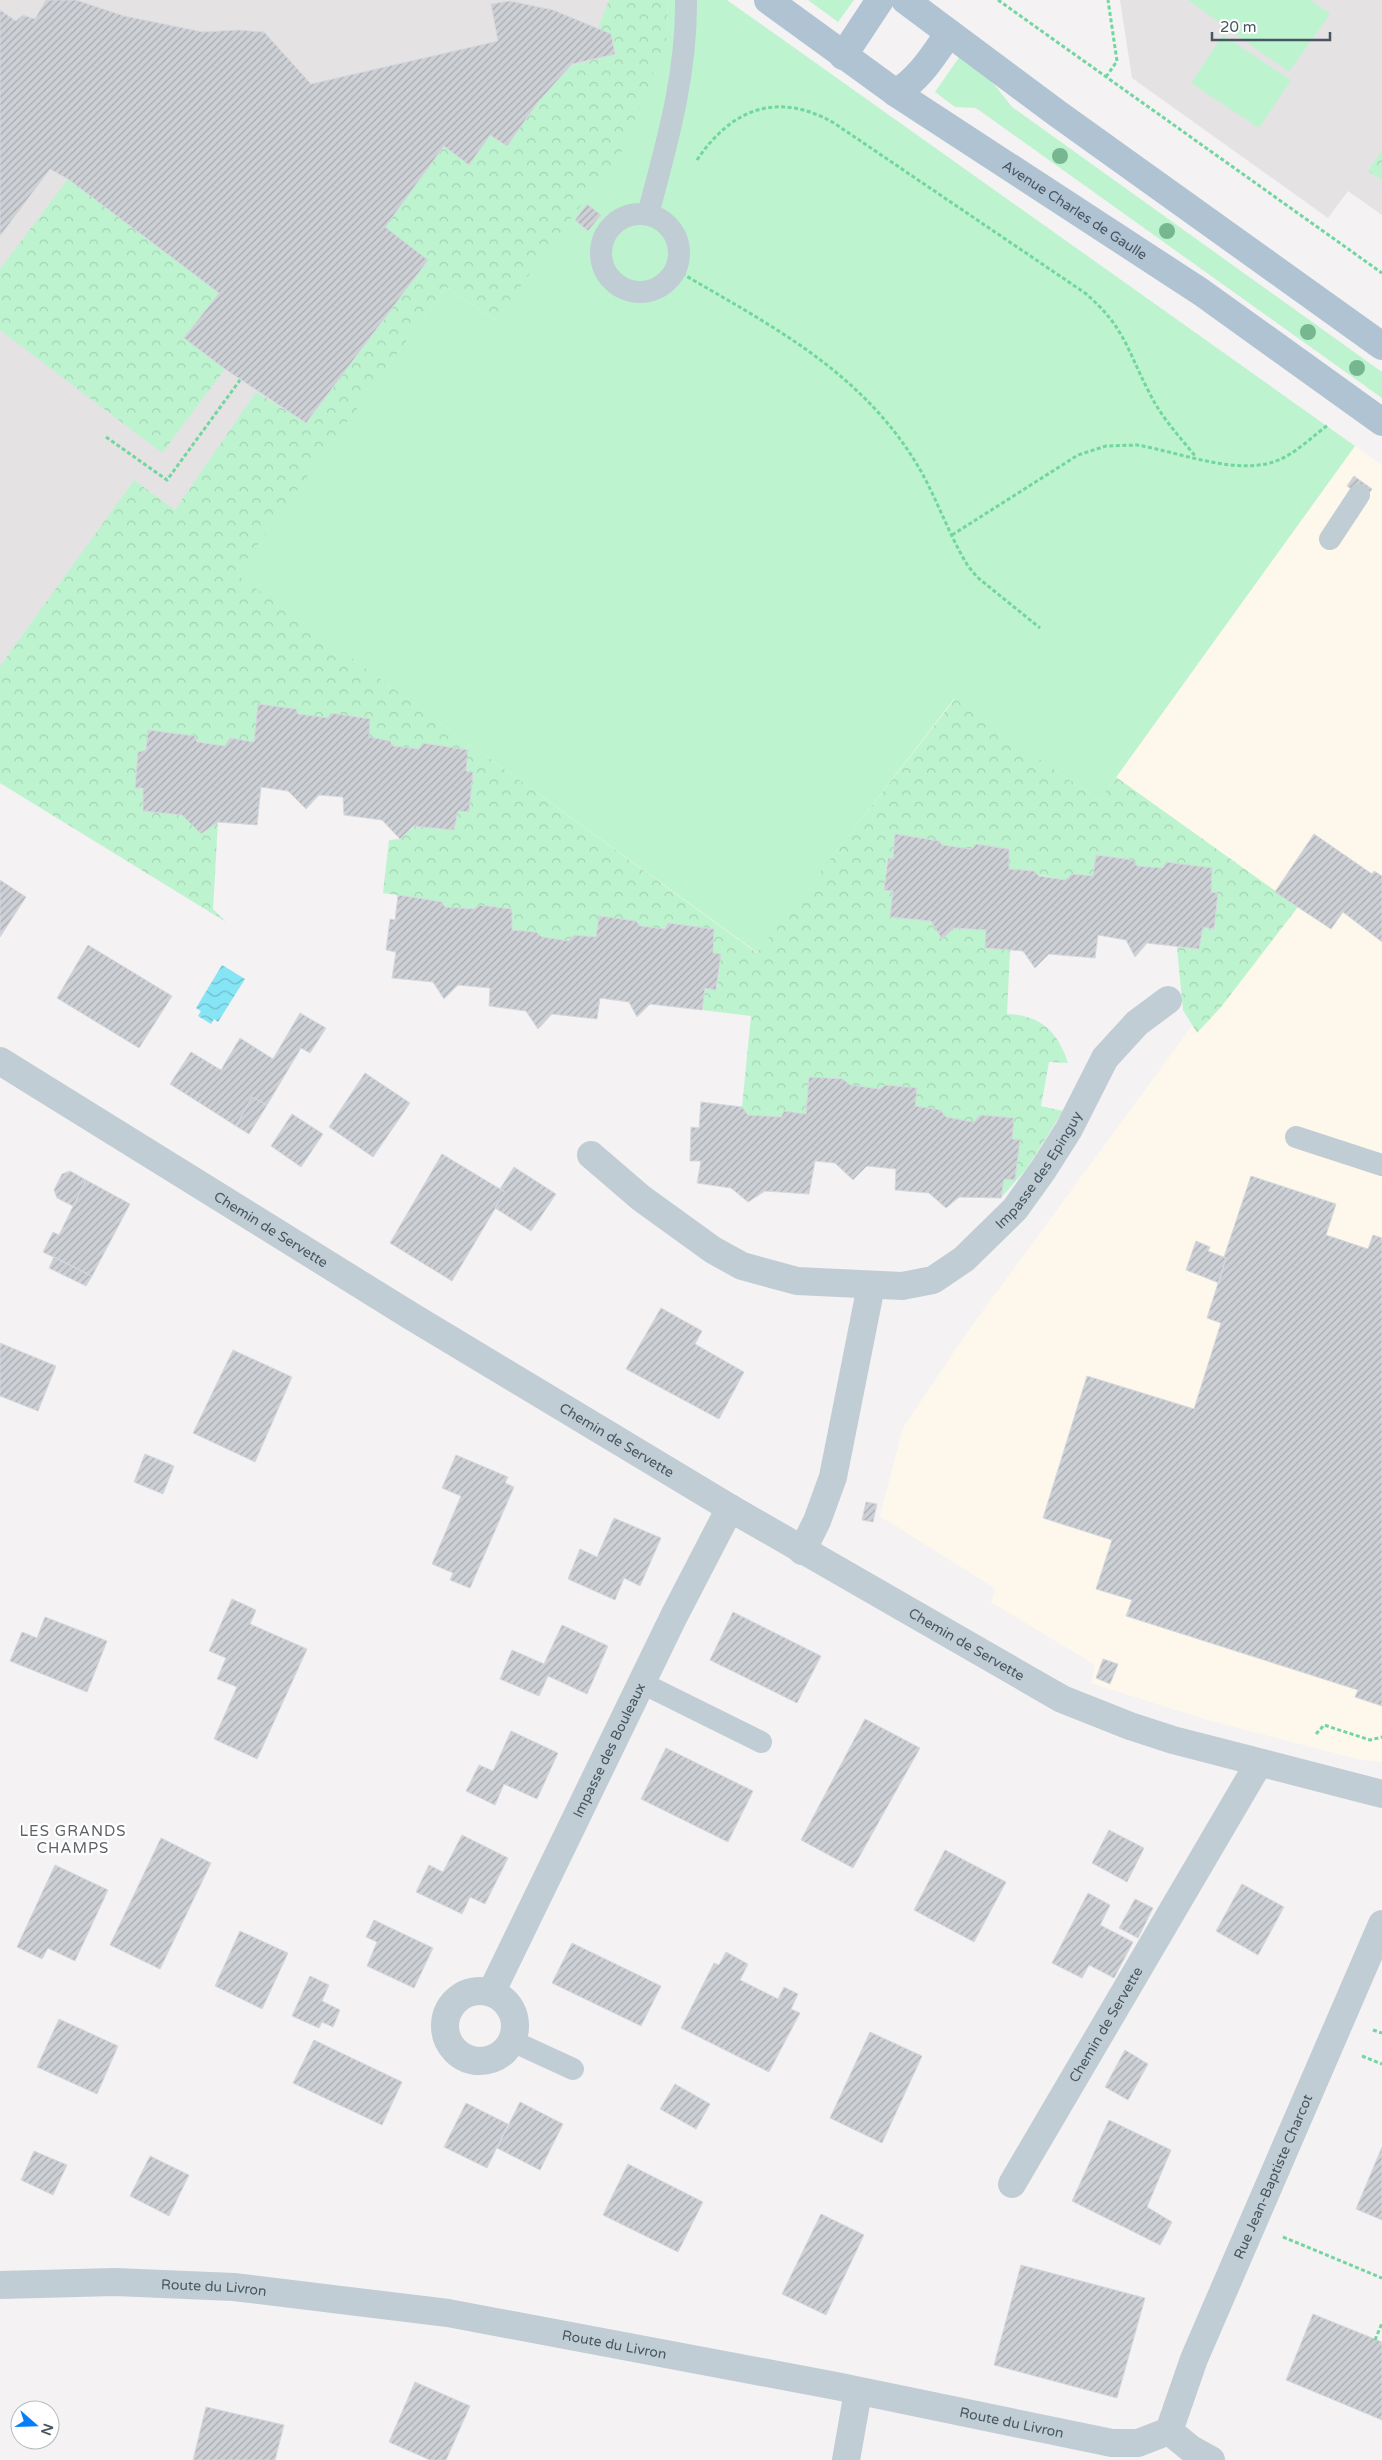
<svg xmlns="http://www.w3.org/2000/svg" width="1382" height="2460" viewBox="0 0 1382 2460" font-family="'Varela Round',sans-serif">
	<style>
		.commercial { fill: #fef8ec }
		.education { fill: #e5e2e4 }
		.green { fill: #bdf4cf }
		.park { fill: url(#park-crowns) }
		.water { fill: url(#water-waves) }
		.building { fill: url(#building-hatch); stroke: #d5d8de }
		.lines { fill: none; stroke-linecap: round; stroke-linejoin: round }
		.path { stroke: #71d69f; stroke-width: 3; stroke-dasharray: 4 2.5; stroke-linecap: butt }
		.service { stroke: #c1cdd4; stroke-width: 22 }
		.minor { stroke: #c1cdd4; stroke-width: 28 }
		.tertiary { stroke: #c1cdd4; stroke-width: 28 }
		.primary { stroke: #afc3d3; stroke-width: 28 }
		.tree { fill: #76b792 }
		.labels { text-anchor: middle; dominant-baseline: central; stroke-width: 4.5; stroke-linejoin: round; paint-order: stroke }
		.street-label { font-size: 14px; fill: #475661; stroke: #fff }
		.neighbourhood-label { font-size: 15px; letter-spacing: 1px; fill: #5d6267; stroke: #fff }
	</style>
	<defs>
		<pattern id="park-crowns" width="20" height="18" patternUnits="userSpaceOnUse" patternTransform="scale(1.25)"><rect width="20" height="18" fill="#bdf4cf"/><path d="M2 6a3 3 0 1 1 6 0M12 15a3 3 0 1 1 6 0" fill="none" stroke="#a4d3b4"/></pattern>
		<pattern id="water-waves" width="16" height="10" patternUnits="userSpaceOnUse" patternTransform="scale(1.25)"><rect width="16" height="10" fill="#86e5f5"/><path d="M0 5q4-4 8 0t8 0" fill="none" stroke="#6fbcca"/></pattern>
		<pattern id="building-hatch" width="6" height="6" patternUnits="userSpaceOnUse" patternTransform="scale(1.25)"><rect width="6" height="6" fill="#cdd1d6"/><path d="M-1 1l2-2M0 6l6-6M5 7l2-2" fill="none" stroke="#a8acb1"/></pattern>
	</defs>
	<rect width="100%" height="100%" fill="#f4f2f2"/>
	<!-- commercial -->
	<path class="commercial" d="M 1355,446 L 1382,465 L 1382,1762 L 1361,1760 L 1204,1719 L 1091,1683 L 1095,1665 L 991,1602 L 996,1589 L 880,1516 L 903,1428 L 966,1334 L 1272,917 L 1099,801 Z"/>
	<!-- education -->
	<path class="education" d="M 0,0 L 668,0 L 0,783 Z
		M 1120,0 L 1382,0 L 1382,215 L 1348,191 L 1328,218 L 1132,78 Z"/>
	<!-- green -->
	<path class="green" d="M 668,0 L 727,0 L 1355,446 L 1099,801 L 954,699 L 758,953 L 235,574 L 446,287 L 495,320 L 667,37 Z
		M 808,0 L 854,0 L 838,22 Z
		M 1188,0 L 1311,0 L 1330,14 L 1289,72 Z
		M 1223,35 L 1291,80 L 1259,128 L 1191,83 Z
		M 960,56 L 986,74 L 1012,107 L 1382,372 L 1382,398 L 976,108 L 955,107 L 935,92 Z"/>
	<!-- park -->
	<path class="park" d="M 609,0 L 668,0 L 667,37 L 624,148 L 495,320 L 446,287 L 236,574 L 757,953 L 955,699 L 1099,801 L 1116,777 L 1298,907 L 1221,1007 L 1197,1033 L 1183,1010 L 1177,947 L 1199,949 L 1203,927 L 1214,929 L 1218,893 L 1211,892 L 1166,862 L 1163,868 L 1137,866 L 1132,860 L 1096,855 L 1093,876 L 1072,874 L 1065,880 L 1009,869 L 1009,849 L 976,844 L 972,849 L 942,845 L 939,841 L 895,834 L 893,859 L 887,858 L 884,889 L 893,891 L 890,917 L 931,921 L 942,938 L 954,928 L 986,930 L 986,948 L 1010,950 L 1007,1014 C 1041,1015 1058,1032 1068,1063 L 1049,1062 L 1041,1106 L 1063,1111 L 1027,1168 L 1001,1198 L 1004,1179 L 1015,1180 L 1020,1141 L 1012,1139 L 1014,1118 L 980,1115 L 974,1122 L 946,1117 L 940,1110 L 915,1106 L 916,1088 L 885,1085 L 880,1089 L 850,1085 L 843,1079 L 809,1077 L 806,1114 L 785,1111 L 781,1117 L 748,1115 L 742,1107 L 751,1016 L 702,1010 L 705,988 L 717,989 L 721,954 L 713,953 L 714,929 L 669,923 L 665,929 L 640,926 L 636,921 L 599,916 L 596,937 L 575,935 L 569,941 L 542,937 L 536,932 L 512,930 L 512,909 L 479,905 L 474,909 L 445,907 L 442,902 L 383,893 L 389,840 L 400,839 L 413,826 L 454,830 L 458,811 L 469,812 L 473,772 L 466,771 L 467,750 L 424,743 L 419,749 L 393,746 L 390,741 L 369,737 L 369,719 L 332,713 L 328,718 L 298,714 L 296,709 L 259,704 L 254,742 L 230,739 L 225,746 L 197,742 L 195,736 L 148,730 L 146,750 L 138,752 L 135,787 L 143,788 L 143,811 L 182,815 L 201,834 L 218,822 L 213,909 L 226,922 L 0,783 L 0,666 L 134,480 L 175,510 L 256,392 L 306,423 L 428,260 L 385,227 L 444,146 L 469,165 L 490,135 L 507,146 L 538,102 L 570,66 L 615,54 L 611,34 L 598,28 Z
		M 1382,150 L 1382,180 L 1368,171 Z
		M 68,179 L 219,293 L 184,338 L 225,369 L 162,453 L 0,330 L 0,269 Z"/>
	<!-- water -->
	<path class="water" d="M 222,965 L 245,979 L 218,1022 L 214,1019 L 211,1024 L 198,1016 L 201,1011 L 196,1008 Z"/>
	<!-- building -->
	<path class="building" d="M 46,0 L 76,0 L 124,16 L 203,32 L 238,30 L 264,32 L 311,84 L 498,41 L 491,4 L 510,1 L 553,10 L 611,34 L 615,54 L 572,64 L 538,102 L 507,146 L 490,135 L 469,165 L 444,146 L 385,227 L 428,260 L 306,423 L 225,369 L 184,338 L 219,293 L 68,179 L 50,169 L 0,236 L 0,10 L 16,21 L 23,15 L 35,19 Z
		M 587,204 L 601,215 L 588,231 L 575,220 Z
		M 1354,476 L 1372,489 L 1365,499 L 1347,486 Z
		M 258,704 L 296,709 L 298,714 L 328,718 L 331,713 L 370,719 L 369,737 L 390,741 L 393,746 L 419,749 L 423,743 L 468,750 L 466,771 L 473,772 L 469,812 L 458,811 L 454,830 L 413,826 L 400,839 L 382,820 L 344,815 L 343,797 L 319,795 L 306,809 L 288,791 L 261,787 L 257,825 L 218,822 L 201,834 L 182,815 L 143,811 L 143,788 L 135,788 L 138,752 L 146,750 L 148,730 L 195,736 L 197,742 L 225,746 L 230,738 L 254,742 Z
		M 895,834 L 939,841 L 942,845 L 972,849 L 976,844 L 1009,849 L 1009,869 L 1034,871 L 1039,876 L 1065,880 L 1072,874 L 1093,876 L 1096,855 L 1133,860 L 1137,866 L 1163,868 L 1166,862 L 1212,868 L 1211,892 L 1218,893 L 1214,929 L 1203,927 L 1199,949 L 1147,943 L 1135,957 L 1126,940 L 1098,935 L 1095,958 L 1049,954 L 1035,968 L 1023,951 L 985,948 L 986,930 L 954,928 L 942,939 L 931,921 L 890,917 L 893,891 L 884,890 L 888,858 L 893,859 Z
		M 1314,834 L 1372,874 L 1374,871 L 1382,876 L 1382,942 L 1343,912 L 1331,929 L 1275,892 Z
		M 0,880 L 26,897 L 0,937 Z
		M 398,895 L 442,902 L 445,907 L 474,909 L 479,905 L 512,909 L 512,930 L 536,932 L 542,937 L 569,941 L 574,935 L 596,937 L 599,916 L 636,921 L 640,926 L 665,929 L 668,923 L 714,929 L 713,953 L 721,954 L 716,990 L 705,988 L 702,1010 L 650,1004 L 637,1017 L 629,1002 L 600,998 L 597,1019 L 552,1014 L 538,1029 L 526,1011 L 489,1006 L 490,988 L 458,985 L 444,999 L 433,982 L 392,978 L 396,952 L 386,950 L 390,919 L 395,920 Z
		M 88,945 L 172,996 L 139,1048 L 57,998 Z
		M 300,1013 L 326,1028 L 310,1053 L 301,1048 L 267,1105 L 252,1097 L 236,1126 L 170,1084 L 191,1052 L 221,1070 L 240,1038 L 273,1059 Z
		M 365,1073 L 410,1103 L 373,1157 L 329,1127 Z
		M 809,1077 L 843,1079 L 850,1085 L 880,1089 L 885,1085 L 917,1088 L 915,1106 L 940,1110 L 946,1117 L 974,1122 L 980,1115 L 1014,1118 L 1012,1139 L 1020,1140 L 1015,1180 L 1004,1179 L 1001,1198 L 959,1197 L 946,1208 L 929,1193 L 895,1190 L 896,1169 L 867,1166 L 853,1180 L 835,1163 L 815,1161 L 809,1194 L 765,1191 L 748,1202 L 731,1188 L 697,1183 L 701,1161 L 690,1161 L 691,1127 L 699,1128 L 701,1102 L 742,1107 L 748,1115 L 781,1117 L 784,1111 L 806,1114 Z
		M 252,1097 L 267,1105 L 249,1134 L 236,1126 Z
		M 292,1114 L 323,1134 L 301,1167 L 271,1146 Z
		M 442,1154 L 505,1192 L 452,1281 L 390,1243 Z
		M 514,1167 L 556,1194 L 531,1231 L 495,1208 L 505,1192 L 500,1189 Z
		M 70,1171 L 86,1180 L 73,1206 L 57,1198 L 54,1190 L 62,1174 Z
		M 1251,1176 L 1336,1204 L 1326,1235 L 1368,1249 L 1373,1235 L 1382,1238 L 1382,1706 L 1355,1697 L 1358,1690 L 1126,1616 L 1132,1600 L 1096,1589 L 1112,1540 L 1043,1518 L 1087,1376 L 1194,1409 L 1221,1323 L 1207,1318 L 1226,1258 L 1224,1257 Z
		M 86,1180 L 130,1204 L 92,1276 L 43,1252 L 53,1232 L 59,1235 Z
		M 1196,1241 L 1210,1247 L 1208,1251 L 1226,1258 L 1219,1283 L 1186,1270 Z
		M 54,1257 L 92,1276 L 86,1286 L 49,1268 Z
		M 661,1308 L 702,1331 L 695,1344 L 744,1372 L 719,1419 L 626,1369 Z
		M 0,1343 L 56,1366 L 38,1411 L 0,1396 Z
		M 233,1350 L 292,1377 L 255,1462 L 193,1433 Z
		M 145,1454 L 174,1466 L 163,1494 L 134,1482 Z
		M 456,1455 L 508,1477 L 505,1483 L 514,1487 L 470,1588 L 450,1580 L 453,1573 L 432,1564 L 461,1496 L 442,1488 Z
		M 866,1502 L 877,1504 L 873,1522 L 862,1520 Z
		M 614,1518 L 661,1538 L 640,1586 L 624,1578 L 615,1600 L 568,1579 L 580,1549 L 597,1557 Z
		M 232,1599 L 256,1610 L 250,1624 L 307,1649 L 257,1759 L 214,1739 L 237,1687 L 217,1679 L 226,1658 L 209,1651 Z
		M 733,1612 L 821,1656 L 797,1703 L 710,1660 Z
		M 45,1617 L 107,1641 L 87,1692 L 10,1661 L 22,1632 L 37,1638 Z
		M 562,1625 L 608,1646 L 587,1694 L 548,1676 L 539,1696 L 500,1679 L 512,1650 L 544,1664 Z
		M 1103,1659 L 1118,1664 L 1110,1684 L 1096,1678 Z
		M 865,1719 L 920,1748 L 853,1868 L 801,1840 Z
		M 511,1731 L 558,1753 L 537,1799 L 504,1784 L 495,1805 L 466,1791 L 479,1765 L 493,1771 Z
		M 666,1748 L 753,1791 L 728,1842 L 641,1799 Z
		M 1109,1830 L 1144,1848 L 1127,1882 L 1092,1863 Z
		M 462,1835 L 508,1858 L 485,1904 L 470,1897 L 462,1914 L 416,1892 L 429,1865 L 443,1872 Z
		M 161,1838 L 211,1863 L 160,1969 L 110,1945 Z
		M 945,1850 L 1006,1882 L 974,1942 L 914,1910 Z
		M 55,1865 L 108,1890 L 75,1961 L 48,1948 L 42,1959 L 17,1947 Z
		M 1242,1884 L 1284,1907 L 1258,1955 L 1216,1931 Z
		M 1088,1893 L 1110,1905 L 1100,1925 L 1133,1942 L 1114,1978 L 1089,1965 L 1082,1978 L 1052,1963 Z
		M 1135,1899 L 1153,1908 L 1138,1938 L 1119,1928 Z
		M 374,1920 L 433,1948 L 414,1988 L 367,1966 L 377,1942 L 366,1937 Z
		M 240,1931 L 288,1953 L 262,2009 L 215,1986 Z
		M 572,1943 L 661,1986 L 641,2026 L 552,1983 Z
		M 726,1952 L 748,1964 L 740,1980 L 778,1999 L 784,1987 L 798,1994 L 791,2009 L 800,2013 L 769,2072 L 681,2028 L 714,1963 L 719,1965 Z
		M 310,1976 L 329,1985 L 322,2001 L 340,2010 L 333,2027 L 322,2022 L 319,2028 L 292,2016 Z
		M 59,2019 L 118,2046 L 97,2094 L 37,2067 Z
		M 870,2032 L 922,2056 L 882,2143 L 830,2118 Z
		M 314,2040 L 402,2082 L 382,2125 L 293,2083 Z
		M 1125,2050 L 1148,2064 L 1128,2100 L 1105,2087 Z
		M 675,2084 L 710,2104 L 696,2129 L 660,2109 Z
		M 520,2102 L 563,2124 L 540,2170 L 497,2148 Z
		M 466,2103 L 508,2124 L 487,2168 L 444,2147 Z
		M 1109,2120 L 1171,2150 L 1147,2207 L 1172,2222 L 1160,2245 L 1072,2201 Z
		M 1382,2147 L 1382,2220 L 1356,2209 Z
		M 34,2151 L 67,2165 L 53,2195 L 21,2180 Z
		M 150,2156 L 189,2175 L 169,2216 L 130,2196 Z
		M 628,2164 L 703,2202 L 678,2252 L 603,2215 Z
		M 821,2214 L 864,2235 L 826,2315 L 782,2294 Z
		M 1021,2265 L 1145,2298 L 1117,2398 L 994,2365 Z
		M 1313,2314 L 1382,2342 L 1382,2420 L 1286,2380 Z
		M 415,2382 L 470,2406 L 446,2460 L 430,2460 L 389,2442 Z
		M 206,2407 L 284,2425 L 275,2460 L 193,2460 Z"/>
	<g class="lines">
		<!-- path -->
		<path class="path" d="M 998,0 L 1382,273
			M 1106,77 L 1117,61 L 1108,0
			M 697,160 C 732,108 778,91 834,123 L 1085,293 C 1125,327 1127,350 1149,392 C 1161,417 1179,436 1196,457
			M 676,270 C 766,323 855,367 913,458 C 935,492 947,532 968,566 L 977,577 L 1040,628
			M 106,437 L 167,480 L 240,380
			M 952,535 L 1078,455 L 1106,446 L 1137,445 C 1180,452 1240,478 1281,459 C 1298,451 1313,436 1328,425
			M 1316,1734 L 1324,1725 L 1370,1740 L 1382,1737
			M 1373,2030 L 1382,2033
			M 1362,2056 L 1382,2064
			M 1283,2237 L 1382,2278
			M 1375,2340 L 1382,2323"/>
		<!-- service -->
		<path class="service" d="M601 253a39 39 0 1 1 78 0a39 39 0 1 1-78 0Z
			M 648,214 C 667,143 687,74 686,0
			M 1330,539 L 1359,495
			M 1296,1137 L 1382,1165
			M 642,1683 L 761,1742
			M 512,2041 L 573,2069"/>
		<!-- minor -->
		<g class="minor">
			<path id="s1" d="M 0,1061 L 411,1316 L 730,1508 L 1062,1699 L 1130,1726 L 1173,1740 L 1382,1794"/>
			<path id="s2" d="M 591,1155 L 641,1198 L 713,1250 L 742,1266 L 797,1281 L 902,1286 L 933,1280 L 964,1259 L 1015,1209 L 1043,1170 L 1069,1129 L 1105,1058 L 1137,1023 L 1168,1000"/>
			<path d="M 802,1551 L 817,1521 L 833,1477 L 871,1286"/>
			<circle cx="480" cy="2026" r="35"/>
			<path id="s3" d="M 491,1993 L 674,1616 L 730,1508"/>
			<path id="s4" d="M 1012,2184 L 1259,1763"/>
			<path d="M 846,2460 L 858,2392"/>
		</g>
		<!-- tertiary -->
		<g class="tertiary">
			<path id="s5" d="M 0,2285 L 115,2282 L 234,2287 L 448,2313 L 836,2386 L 1112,2443 L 1138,2443 L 1169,2431"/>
			<path id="s6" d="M 1169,2431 L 1194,2359 L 1382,1924"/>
			<path d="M 1169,2431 L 1191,2449 L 1211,2460"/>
		</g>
		<!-- primary -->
		<g class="primary">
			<path id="s7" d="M 768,0 L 896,93 L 1201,292 L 1382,422"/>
			<path d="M 905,0 L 1058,114 L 1382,346"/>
			<path d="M 843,56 L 880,0"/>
			<path d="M 896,93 C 920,78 933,56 949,33"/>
		</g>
	</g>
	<!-- trees -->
	<g class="tree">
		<circle cx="1060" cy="156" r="8"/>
		<circle cx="1167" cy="231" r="8"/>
		<circle cx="1308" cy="332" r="8"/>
		<circle cx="1357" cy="368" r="8"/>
	</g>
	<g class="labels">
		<!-- street labels -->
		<g class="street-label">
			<text stroke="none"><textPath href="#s7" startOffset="372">Avenue Charles de Gaulle</textPath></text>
			<text stroke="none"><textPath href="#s2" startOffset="536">Impasse des Epinguy</textPath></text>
			<text stroke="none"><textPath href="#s1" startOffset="319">Chemin de Servette</textPath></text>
			<text stroke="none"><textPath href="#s1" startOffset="724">Chemin de Servette</textPath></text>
			<text stroke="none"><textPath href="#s1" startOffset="1129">Chemin de Servette</textPath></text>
			<text stroke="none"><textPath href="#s3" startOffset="270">Impasse des Bouleaux</textPath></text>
			<text stroke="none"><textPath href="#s4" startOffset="185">Chemin de Servette</textPath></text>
			<text stroke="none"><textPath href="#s6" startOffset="275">Rue Jean-Baptiste Charcot</textPath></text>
			<text stroke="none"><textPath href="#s5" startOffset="214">Route du Livron</textPath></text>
			<text stroke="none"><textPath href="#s5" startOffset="619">Route du Livron</textPath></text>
			<text stroke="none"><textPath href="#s5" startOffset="1024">Route du Livron</textPath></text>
		</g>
		<!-- neighbourhood labels -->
		<g class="neighbourhood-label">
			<text x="73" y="1831">LES GRANDS<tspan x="73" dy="17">CHAMPS</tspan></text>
		</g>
	</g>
	<!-- north arrow -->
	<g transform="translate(35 2425) rotate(110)"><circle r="24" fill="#ffffff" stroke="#b5bbc0"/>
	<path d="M0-4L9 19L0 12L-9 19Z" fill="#077ef9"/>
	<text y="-8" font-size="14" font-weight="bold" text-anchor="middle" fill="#475661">N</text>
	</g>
	<!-- scale -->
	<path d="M1212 32v8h118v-8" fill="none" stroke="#475661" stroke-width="2.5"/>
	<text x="1220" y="32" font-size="15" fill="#475661" stroke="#ffffff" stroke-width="4" paint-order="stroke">20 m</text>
</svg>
